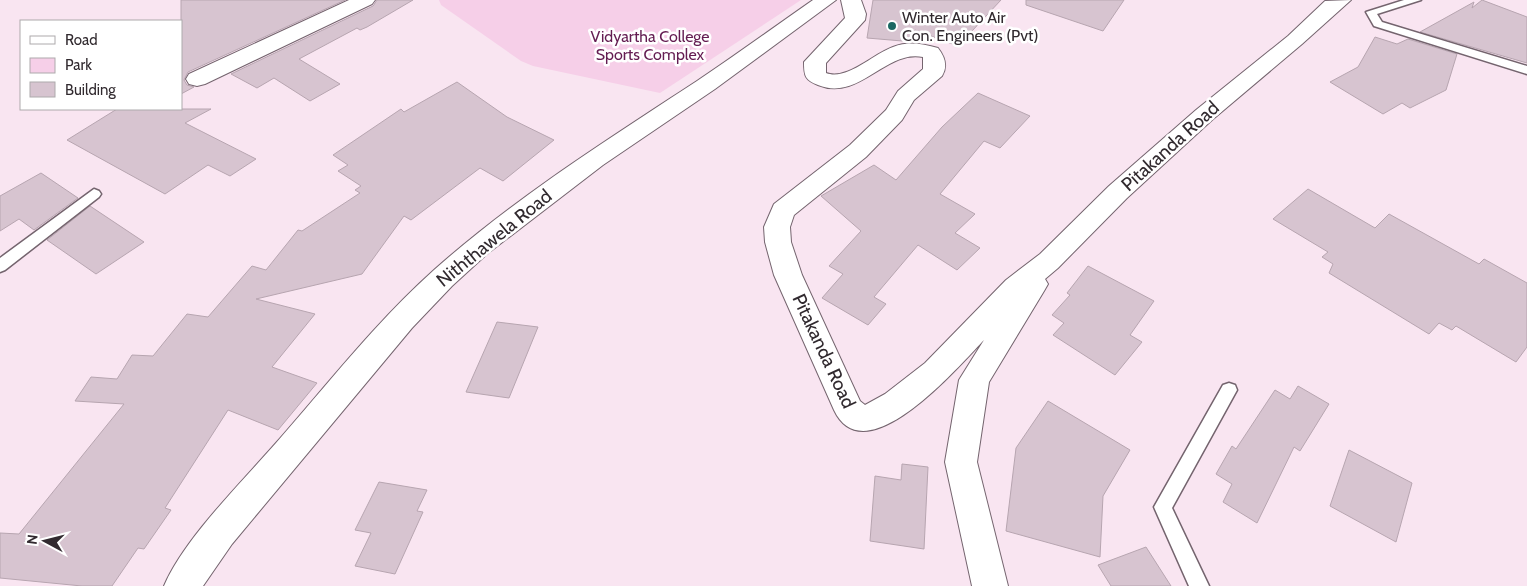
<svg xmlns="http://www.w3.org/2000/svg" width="1527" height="586" viewBox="0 0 1527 586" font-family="Cabin,sans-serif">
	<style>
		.green { fill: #f6cfe8 }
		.building { fill: #d7c4d0; stroke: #b7a5b0 }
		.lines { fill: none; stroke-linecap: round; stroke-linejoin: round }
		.lane-casing { stroke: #74646e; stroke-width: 3 }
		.street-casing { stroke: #74646e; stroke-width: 2 }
		.lane { fill: #fff; fill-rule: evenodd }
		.street { fill: #fff; fill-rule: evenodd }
		.poi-dot { fill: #1b6863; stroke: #fff; stroke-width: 2 }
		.labels { text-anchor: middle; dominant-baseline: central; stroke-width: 5; stroke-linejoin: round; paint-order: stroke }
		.far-poi-label { font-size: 16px; fill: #312a2f; stroke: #fff; text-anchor: start }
		.far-park-label { font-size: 16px; fill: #641d52; stroke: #fff }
		.street-label { font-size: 19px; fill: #312a2f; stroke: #fff }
	</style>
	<rect width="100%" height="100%" fill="#f9e5f1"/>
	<!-- green -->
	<path class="green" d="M 439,0 L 801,0 L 660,93 L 533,66 L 521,61 L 441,5 Z"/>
	<!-- building -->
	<path class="building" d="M 181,0 L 345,0 L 188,72 L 184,80 L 187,85 L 194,87 L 181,94 Z
		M 377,0 L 413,0 L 367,27 L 360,30 L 357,28 L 299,59 L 340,84 L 310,101 L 274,78 L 257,88 L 231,74 L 373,6 Z
		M 873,0 L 1001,0 L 958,46 L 915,30 L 914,42 L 867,38 Z
		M 1026,0 L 1124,0 L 1103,31 L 1026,5 Z
		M 1482,0 L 1527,17 L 1527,63 L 1420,32 L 1474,2 L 1472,8 Z
		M 1375,37 L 1397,44 L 1408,39 L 1457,54 L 1446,90 L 1410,108 L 1402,103 L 1383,114 L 1330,82 L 1358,67 Z
		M 457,82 L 507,117 L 554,140 L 503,181 L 480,168 L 411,220 L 404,216 L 362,274 L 256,299 L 315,314 L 272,367 L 317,383 L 278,430 L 228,410 L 165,508 L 171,510 L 144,549 L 138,548 L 112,586 L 82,586 L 0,578 L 0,533 L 19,534 L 124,404 L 75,401 L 91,377 L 117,379 L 132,355 L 153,356 L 187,314 L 208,317 L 252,266 L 266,270 L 298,230 L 302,231 L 360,193 L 355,190 L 361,186 L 338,171 L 348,165 L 333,155 L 401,109 L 404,112 Z
		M 978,93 L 1030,116 L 1000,148 L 984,141 L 940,194 L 975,214 L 955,233 L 980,248 L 957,270 L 918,245 L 874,297 L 886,304 L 868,325 L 822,298 L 843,274 L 829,266 L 861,231 L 821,196 L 874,165 L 896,180 L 942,127 Z
		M 117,109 L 211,109 L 185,123 L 256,159 L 230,176 L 208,165 L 165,194 L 67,140 Z
		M 41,173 L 78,198 L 34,230 L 19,219 L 0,231 L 0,196 Z
		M 1308,189 L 1375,228 L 1389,214 L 1479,264 L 1484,259 L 1527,283 L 1527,347 L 1516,362 L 1456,326 L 1452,330 L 1439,323 L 1429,334 L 1329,273 L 1333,264 L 1322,257 L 1328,252 L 1273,219 Z
		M 90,206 L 144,242 L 96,274 L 47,240 Z
		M 1088,266 L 1154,301 L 1130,335 L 1142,342 L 1115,375 L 1053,335 L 1064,323 L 1052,315 L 1070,295 L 1067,293 Z
		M 497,322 L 538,327 L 509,398 L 466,392 Z
		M 1298,386 L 1329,404 L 1300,451 L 1294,447 L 1257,523 L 1223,502 L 1232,484 L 1216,474 L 1232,446 L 1236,449 L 1275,390 L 1290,399 Z
		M 1048,401 L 1130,450 L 1103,496 L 1100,557 L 1006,531 L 1016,448 Z
		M 1349,450 L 1412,483 L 1396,542 L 1330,506 Z
		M 902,464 L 928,467 L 924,549 L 870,541 L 875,476 L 901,480 Z
		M 379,482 L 427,490 L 417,511 L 423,512 L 395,574 L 355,566 L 371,533 L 355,530 Z
		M 1146,547 L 1171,586 L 1111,586 L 1098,565 Z"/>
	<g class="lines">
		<!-- lane casing -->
		<g class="lane-casing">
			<path id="lane" d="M 1404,0 L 1421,0 L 1377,14 L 1382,22 L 1527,66 L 1527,74 L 1374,26 L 1366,12 Z
				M 94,189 L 99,191 L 101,194 L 99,197 L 5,270 L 0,272 L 0,258 Z
				M 1229,383 L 1235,385 L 1237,390 L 1172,508 L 1209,586 L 1189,586 L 1154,507 L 1223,385 Z"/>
		</g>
		<!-- street casing -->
		<g class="street-casing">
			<path id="street" d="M 349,0 L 375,0 L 372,4 L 205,84 L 197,86 L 189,84 L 186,79 L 189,74 Z
				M 813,0 L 836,0 L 715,89 L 603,165 L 487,254 L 452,286 L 412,328 L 232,544 L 203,586 L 164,586 C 184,539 241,483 276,443 C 327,385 376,322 434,270 C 515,198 607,140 697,81 C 736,55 774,27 813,0 Z
				M 841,0 L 861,0 L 866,14 L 865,20 L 826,63 L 826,73 C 847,81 873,54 893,47 C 909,41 922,44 938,48 C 945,57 948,66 942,76 L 914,100 L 902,120 L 866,157 L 794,215 L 790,227 L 791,242 L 802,275 L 860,401 L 865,405 L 885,394 L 925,363 L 1006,280 L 1040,254 L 1109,186 L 1196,110 L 1288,36 L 1325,1 L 1351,0 L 1302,44 L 1212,120 L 1127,198 L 1058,268 L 1045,279 L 1048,284 L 1044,291 L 989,382 L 977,462 L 1008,586 L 972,586 L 945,462 L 959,380 L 984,340 C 958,367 865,476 834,410 L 774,275 L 765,242 L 764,227 L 774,204 L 850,145 L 886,110 L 898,91 L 923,69 L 923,57 C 886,49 859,102 818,85 C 805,80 804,76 804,62 L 845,18 Z"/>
		</g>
		<!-- lane -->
		<use href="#lane" class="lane"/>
		<!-- street -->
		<use href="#street" class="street"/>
	</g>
	<!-- markers -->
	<circle class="poi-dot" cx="892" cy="26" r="5"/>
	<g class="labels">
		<!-- far-poi labels -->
		<g class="far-poi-label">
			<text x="902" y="17">Winter Auto Air<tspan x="902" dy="18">Con. Engineers (Pvt)</tspan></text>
		</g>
		<!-- far-park labels -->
		<g class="far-park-label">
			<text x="650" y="36">Vidyartha College<tspan x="650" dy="18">Sports Complex</tspan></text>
		</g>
		<!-- street labels -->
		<g class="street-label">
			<text transform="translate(1170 146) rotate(-42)">Pitakanda Road</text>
			<text transform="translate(494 238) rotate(-39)">Niththawela Road</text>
			<text transform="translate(824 351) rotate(65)">Pitakanda Road</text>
		</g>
	</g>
	<!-- legend -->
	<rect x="20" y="20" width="162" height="90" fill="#ffffff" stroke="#adaaac"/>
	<rect x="30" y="36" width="25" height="8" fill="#ffffff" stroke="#adaaac"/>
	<text x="65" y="45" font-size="15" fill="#312a2f">Road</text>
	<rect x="30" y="58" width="25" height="15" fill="#f6cfe8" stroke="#adaaac"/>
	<text x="65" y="70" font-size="15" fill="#312a2f">Park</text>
	<rect x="30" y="82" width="25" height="15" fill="#d7c4d0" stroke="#adaaac"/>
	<text x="65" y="95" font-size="15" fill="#312a2f">Building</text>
	<!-- north arrow -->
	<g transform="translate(45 541) rotate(277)" stroke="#ffffff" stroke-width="4" paint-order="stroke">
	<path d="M0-4L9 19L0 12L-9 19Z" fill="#312a2f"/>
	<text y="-8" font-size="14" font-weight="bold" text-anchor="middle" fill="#312a2f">N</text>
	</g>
</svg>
